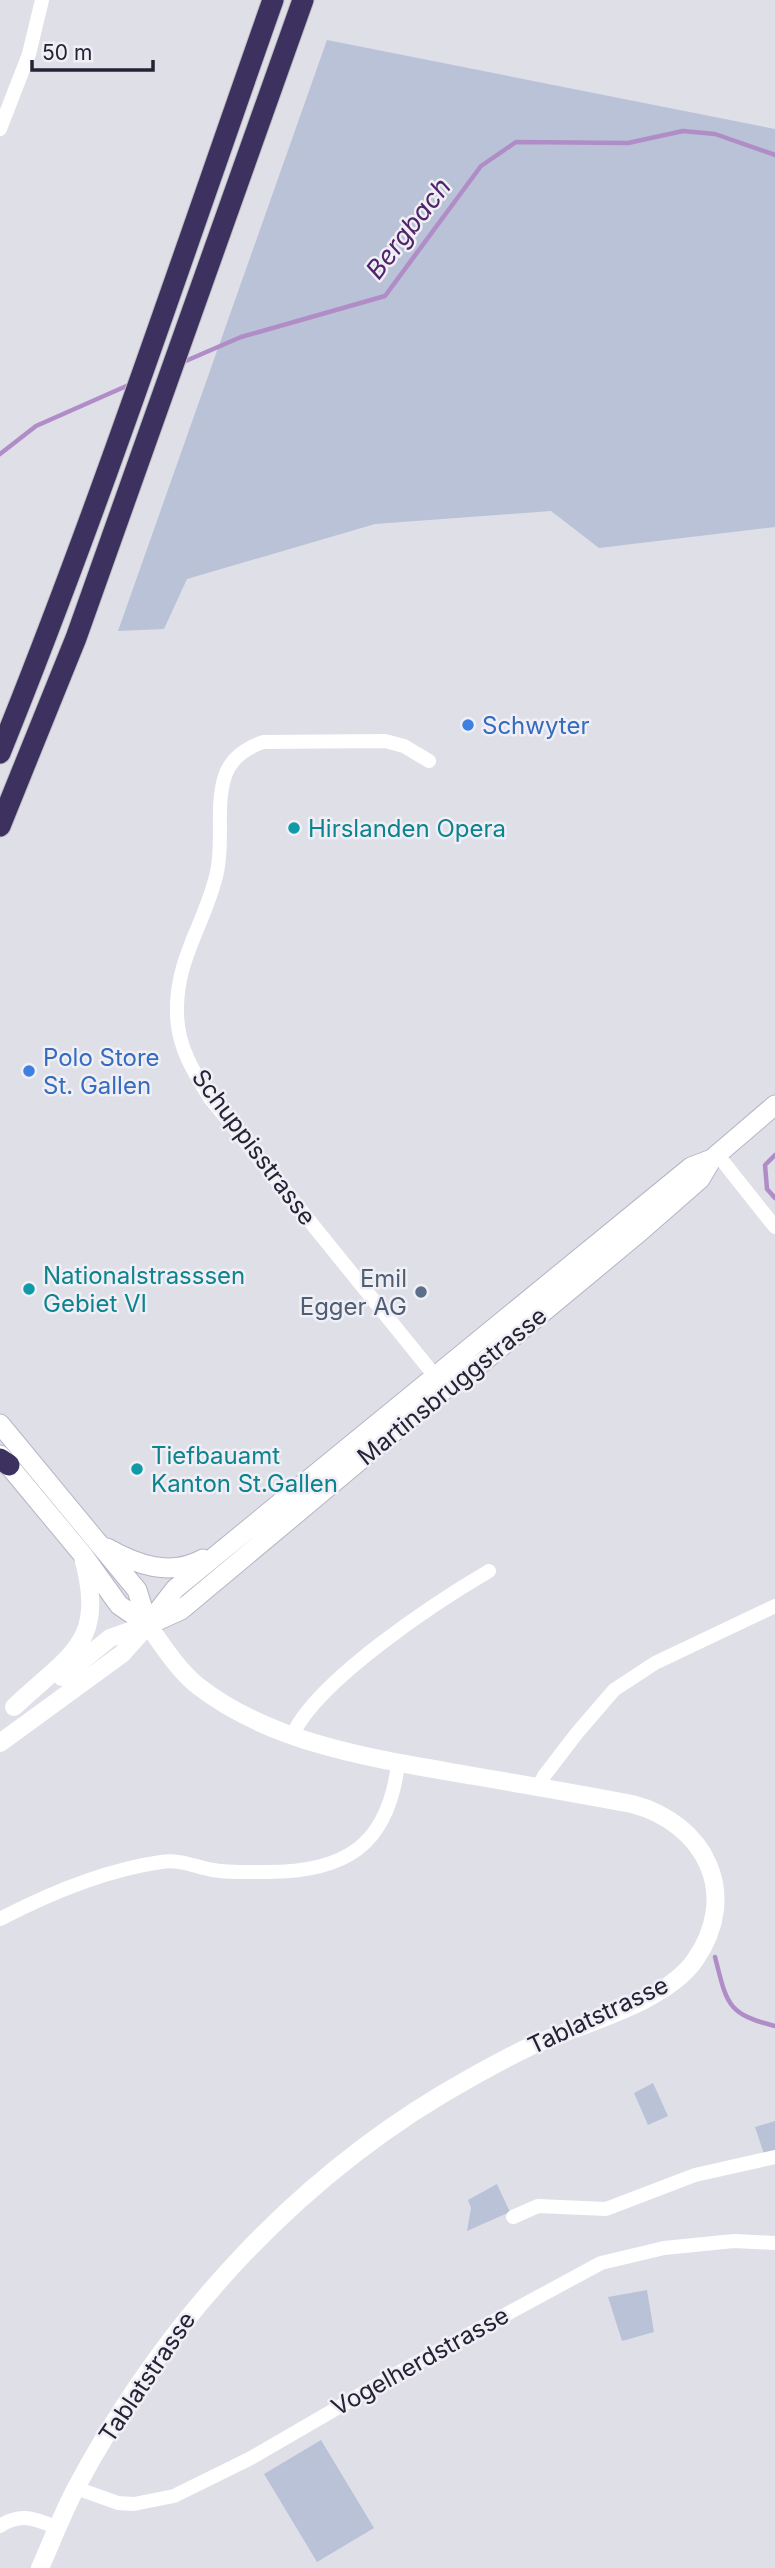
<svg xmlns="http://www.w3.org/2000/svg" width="775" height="2568" viewBox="0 0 775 2568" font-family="Inter,sans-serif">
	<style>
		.green { fill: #bac2d7 }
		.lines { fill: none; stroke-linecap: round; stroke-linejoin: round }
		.stream { stroke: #b08dc7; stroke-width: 4.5 }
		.secondary-casing { stroke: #b6b4c7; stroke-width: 21 }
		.motorway-casing { stroke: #bebdc3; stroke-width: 23 }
		.minor { stroke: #fff; stroke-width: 14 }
		.tertiary { stroke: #fff; stroke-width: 18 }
		.secondary { stroke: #fff; stroke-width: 19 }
		.motorway { stroke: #3d325f; stroke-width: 21 }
		.shop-dot { fill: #3f7fe0; stroke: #efeff5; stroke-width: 2.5 }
		.culture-dot { fill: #0f9aa8; stroke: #efeff5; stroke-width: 2.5 }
		.service-dot { fill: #5c6f8a; stroke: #efeff5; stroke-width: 2.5 }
		.labels { text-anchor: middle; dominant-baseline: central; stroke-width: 5; stroke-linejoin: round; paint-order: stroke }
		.shop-label { font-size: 24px; fill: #366cbe; stroke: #efeff5; text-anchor: start }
		.culture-label { font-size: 24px; fill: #0d838f; stroke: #efeff5; text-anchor: start }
		.street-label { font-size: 24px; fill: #262236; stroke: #efeff5 }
		.service-label { font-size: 24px; fill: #4e5e75; stroke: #efeff5; text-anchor: end }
		.water-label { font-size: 26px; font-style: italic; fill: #50246a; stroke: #efeff5 }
	</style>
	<rect width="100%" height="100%" fill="#dfdfe8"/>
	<!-- green -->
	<path class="green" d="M 327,40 L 775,129 L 775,527 L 599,548 L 551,511 L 375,524 L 187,579 L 164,629 L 118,631 Z
		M 653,2083 L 668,2116 L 648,2125 L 634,2093 Z
		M 775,2121 L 775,2157 L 766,2160 L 755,2127 Z
		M 497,2184 L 510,2212 L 467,2231 L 471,2208 L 468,2200 Z
		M 647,2290 L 654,2332 L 622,2341 L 608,2297 Z
		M 321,2440 L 374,2528 L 317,2562 L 264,2474 Z"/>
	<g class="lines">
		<!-- stream -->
		<path class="stream" d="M 181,363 L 241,337 L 385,296 L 481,166 L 516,142 L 628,143 L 683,131 L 715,134 L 775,155
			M 0,454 L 36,426 L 131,384
			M 775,1155 L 765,1165 L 767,1189 L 775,1198
			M 715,1957 C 727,2003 726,2014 775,2026"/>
		<!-- secondary casing -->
		<g class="secondary-casing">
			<path id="secondary" d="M 0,1424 L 137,1590 L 148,1625
				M 0,1455 L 83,1555 L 119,1605 L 148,1625
				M 107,1548 C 137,1565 170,1577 203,1559
				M 148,1624 L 175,1589 L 691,1167 L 712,1159
				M 148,1625 L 181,1610 L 449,1386 L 483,1362 L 636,1235 L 700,1179 L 712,1159 L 775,1105"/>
		</g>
		<!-- motorway casing -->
		<g class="motorway-casing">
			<path id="motorway" d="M 0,753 C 100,506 184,252 273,0
				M 0,826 L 76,638 L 303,0
				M 0,1459 L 9,1465"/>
		</g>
		<!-- minor -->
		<path class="minor" d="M 0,129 L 29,54 L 42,0
			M 429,761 L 404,746 L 385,741 L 263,742 C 246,748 231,758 225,776 C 215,806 224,841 217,872 C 206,923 175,958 177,1015 C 178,1047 193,1071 210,1098 L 435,1376
			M 717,1154 L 775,1227
			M 293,1734 C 318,1680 436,1602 489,1571
			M 538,1788 L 544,1776 L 577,1733 L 614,1690 L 655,1663 L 775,1606
			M 0,1919 C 50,1893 105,1870 161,1862 C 181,1859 195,1867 213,1870 C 231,1873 249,1872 267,1872 C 345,1872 388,1846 398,1764
			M 513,2217 L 538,2206 L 606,2209 L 695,2175 L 775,2157
			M 76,2488 L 118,2503 L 134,2504 L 174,2496 L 251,2458 L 394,2375 L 601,2263 L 664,2248 L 734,2241 L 775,2243
			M 0,2526 C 21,2512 36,2519 58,2528"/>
		<!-- tertiary -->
		<path class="tertiary" d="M 62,1677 L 110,1638 L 144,1626
			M 14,1707 C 72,1652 106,1644 83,1557
			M 0,1743 L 122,1654 L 148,1625
			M 40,2568 C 52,2541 63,2512 77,2486 C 168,2316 303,2170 472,2077 C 490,2067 508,2057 527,2048 C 575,2025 664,2005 695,1960 C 741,1894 705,1823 632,1804 C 579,1794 527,1785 474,1776 C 382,1760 275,1746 198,1686 C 178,1670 163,1646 148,1625"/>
		<!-- secondary -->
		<use href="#secondary" class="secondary"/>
		<!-- motorway -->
		<use href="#motorway" class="motorway"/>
	</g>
	<!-- markers -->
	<g class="shop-dot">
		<circle cx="468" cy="725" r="7"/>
		<circle cx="29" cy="1071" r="7"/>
	</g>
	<g class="culture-dot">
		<circle cx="294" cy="828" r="7"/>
		<circle cx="29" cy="1289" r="7"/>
		<circle cx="137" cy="1469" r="7"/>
	</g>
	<circle class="service-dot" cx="421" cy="1292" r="7"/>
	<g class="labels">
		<!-- shop labels -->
		<g class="shop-label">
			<text x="482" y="725">Schwyter</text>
			<text x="43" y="1057">Polo Store<tspan x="43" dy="28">St. Gallen</tspan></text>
		</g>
		<!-- culture labels -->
		<g class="culture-label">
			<text x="308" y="828">Hirslanden Opera</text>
			<text x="43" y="1275">Nationalstrasssen<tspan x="43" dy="28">Gebiet VI</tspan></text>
			<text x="151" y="1455">Tiefbauamt<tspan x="151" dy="28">Kanton St.Gallen</tspan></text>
		</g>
		<!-- street labels -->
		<g class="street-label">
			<text transform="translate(254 1147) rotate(53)">Schuppisstrasse</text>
			<text transform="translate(452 1386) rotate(-39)">Martinsbruggstrasse</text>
			<text transform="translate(598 2015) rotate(-25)">Tablatstrasse</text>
			<text transform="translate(420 2361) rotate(-29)">Vogelherdstrasse</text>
			<text transform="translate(147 2377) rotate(-56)">Tablatstrasse</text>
		</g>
		<!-- service labels -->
		<g class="service-label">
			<text x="407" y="1278">Emil<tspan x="407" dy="28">Egger AG</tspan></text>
		</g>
		<!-- water labels -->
		<g class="water-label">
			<text transform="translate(408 228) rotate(-52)">Bergbach</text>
		</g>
	</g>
	<!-- scale -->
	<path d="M32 60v10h121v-10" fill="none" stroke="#262236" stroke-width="3.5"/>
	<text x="42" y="60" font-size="21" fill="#262236" stroke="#efeff5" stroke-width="5" paint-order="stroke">50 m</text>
</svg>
